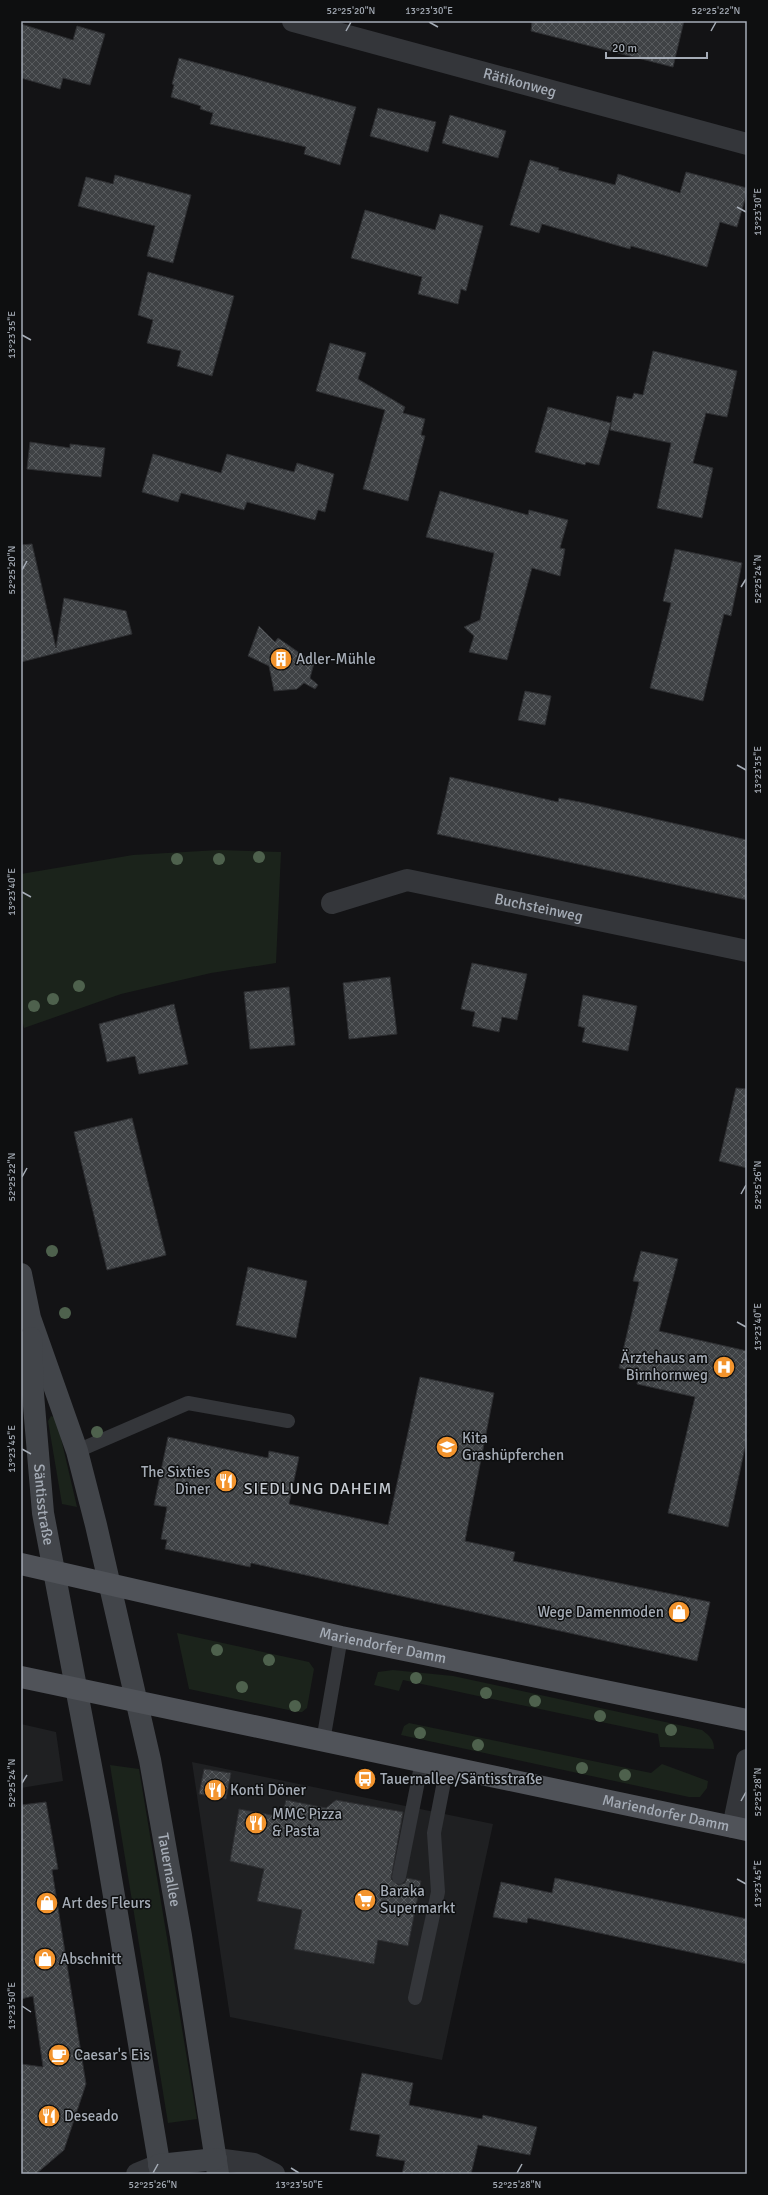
<svg xmlns="http://www.w3.org/2000/svg" width="768" height="2195" viewBox="0 0 768 2195" font-family="Signika,sans-serif">
	<style>
		.built { fill: #1f2022 }
		.green { fill: #1b231b }
		.building { fill: url(#building-cross-hatch); stroke: #2d2e31 }
		.lines { fill: none; stroke-linecap: round; stroke-linejoin: round }
		.lane { stroke: #34363a; stroke-width: 14 }
		.street { stroke: #34363a; stroke-width: 22 }
		.secondary { stroke: #42454a; stroke-width: 22 }
		.primary { stroke: #505359; stroke-width: 22 }
		.tree { fill: #4e614d }
		.ticks { fill: none; stroke: #a5acb6; stroke-width: 1.5 }
		.labels { text-anchor: middle; dominant-baseline: central; stroke-width: 3; stroke-linejoin: round; paint-order: stroke }
		.street-label { font-size: 15px; fill: #a5acb6; stroke: #0e0f10 }
		.poi-label { font-size: 15px; fill: #a5acb6; stroke: #0e0f10; text-anchor: start }
		.neighbourhood-label { font-size: 16px; letter-spacing: 1px; fill: #c6cbd2; stroke: #0e0f10 }
		.neatline { fill: none; stroke: #a5acb6; stroke-width: 1.5 }
		.ticks-label { font-size: 10px; text-anchor: middle; fill: #a5acb6 }
	</style>
	<defs>
		<pattern id="building-cross-hatch" width="8" height="8" patternUnits="userSpaceOnUse"><rect width="8" height="8" fill="#3f4245"/><path d="M0 0l8 8M0 8l8-8" fill="none" stroke="#585b5e"/></pattern>
	</defs>
	<rect width="100%" height="100%" fill="#131315"/>
	<!-- built -->
	<path class="built" d="M 21,1724 L 56,1732 L 63,1781 L 21,1788 Z
		M 192,1762 L 493,1824 L 442,2060 L 230,2017 Z"/>
	<!-- green -->
	<path class="green" d="M 219,850 L 281,852 L 276,963 L 211,973 L 121,994 L 24,1028 L 21,1017 L 21,874 L 133,855 Z
		M 51,1416 L 54,1417 L 57,1421 L 77,1507 L 62,1504 L 48,1421 Z
		M 177,1633 L 309,1662 L 314,1669 L 307,1708 L 302,1712 L 298,1712 L 189,1689 Z
		M 393,1670 L 453,1676 L 702,1730 C 710,1736 714,1740 714,1749 L 660,1747 L 658,1734 L 403,1680 L 399,1691 L 374,1685 L 378,1672 Z
		M 409,1723 L 651,1773 L 662,1764 L 708,1781 L 707,1788 L 700,1797 L 689,1797 L 401,1735 L 404,1726 Z
		M 110,1765 L 139,1769 L 197,2119 L 168,2123 Z"/>
	<!-- building -->
	<path class="building" d="M 532,21 L 684,21 L 673,67 L 531,31 Z
		M 21,24 L 73,40 L 77,26 L 105,34 L 90,85 L 63,78 L 60,89 L 21,78 Z
		M 179,58 L 356,107 L 340,165 L 304,154 L 306,147 L 210,124 L 213,113 L 200,109 L 201,106 L 171,97 L 174,85 L 172,84 Z
		M 378,108 L 436,122 L 428,152 L 370,136 Z
		M 450,115 L 506,131 L 498,158 L 442,143 Z
		M 530,160 L 559,168 L 558,170 L 615,185 L 618,174 L 680,193 L 686,172 L 747,188 L 747,192 L 737,227 L 720,222 L 707,267 L 631,246 L 630,249 L 542,224 L 539,233 L 510,225 Z
		M 115,175 L 191,195 L 173,263 L 147,256 L 155,226 L 78,206 L 86,177 L 113,184 Z
		M 365,210 L 435,230 L 440,214 L 483,226 L 466,291 L 461,289 L 458,304 L 418,294 L 422,277 L 351,258 Z
		M 148,272 L 234,296 L 212,376 L 177,366 L 181,351 L 147,343 L 153,320 L 138,315 Z
		M 330,343 L 366,353 L 358,379 L 405,407 L 403,413 L 425,419 L 421,435 L 425,436 L 408,501 L 363,489 L 385,410 L 316,391 Z
		M 653,351 L 737,371 L 727,417 L 706,413 L 693,463 L 713,468 L 702,518 L 657,508 L 671,443 L 610,430 L 617,396 L 632,399 L 634,393 L 643,395 Z
		M 548,407 L 611,423 L 599,465 L 586,462 L 585,465 L 535,452 Z
		M 30,442 L 70,448 L 70,444 L 105,448 L 101,477 L 27,469 Z
		M 153,454 L 221,473 L 227,454 L 294,472 L 297,463 L 334,474 L 325,512 L 318,510 L 315,520 L 247,502 L 244,510 L 181,493 L 178,502 L 142,492 Z
		M 440,491 L 528,515 L 529,510 L 568,520 L 560,548 L 565,549 L 560,576 L 532,568 L 507,660 L 469,652 L 474,636 L 464,627 L 480,620 L 494,553 L 426,537 Z
		M 32,544 L 56,648 L 64,598 L 126,611 L 132,634 L 21,662 L 21,545 Z
		M 675,549 L 742,563 L 731,616 L 724,614 L 703,701 L 650,688 L 671,603 L 663,601 Z
		M 259,626 L 275,642 L 278,638 L 314,663 L 310,678 L 318,685 L 315,689 L 304,683 L 297,689 L 274,691 L 269,666 L 248,656 Z
		M 525,691 L 551,696 L 545,725 L 518,720 Z
		M 450,777 L 558,802 L 559,798 L 585,803 L 747,840 L 747,900 L 437,834 Z
		M 472,963 L 527,974 L 517,1020 L 502,1017 L 499,1032 L 472,1026 L 475,1012 L 461,1009 Z
		M 390,977 L 397,1034 L 349,1039 L 343,983 Z
		M 289,987 L 295,1045 L 250,1049 L 244,992 Z
		M 583,995 L 637,1006 L 628,1051 L 582,1042 L 585,1028 L 578,1026 Z
		M 174,1004 L 188,1064 L 139,1074 L 135,1056 L 107,1062 L 99,1024 Z
		M 736,1088 L 747,1089 L 747,1168 L 719,1161 Z
		M 132,1118 L 166,1255 L 107,1270 L 74,1132 Z
		M 641,1251 L 678,1259 L 659,1331 L 747,1351 L 747,1438 L 728,1527 L 668,1513 L 695,1397 L 637,1384 L 639,1373 L 619,1368 L 639,1282 L 633,1281 Z
		M 248,1267 L 307,1281 L 296,1338 L 236,1325 Z
		M 420,1377 L 494,1393 L 465,1541 L 515,1552 L 513,1561 L 710,1602 L 697,1661 L 251,1563 L 250,1567 L 165,1549 L 167,1540 L 161,1539 L 167,1507 L 154,1505 L 168,1437 L 268,1458 L 269,1451 L 299,1457 L 289,1504 L 388,1525 Z
		M 204,1769 L 231,1773 L 226,1799 L 199,1794 Z
		M 286,1800 L 326,1808 L 336,1800 L 403,1812 L 391,1879 L 398,1885 L 405,1883 L 407,1878 L 421,1881 L 408,1946 L 378,1940 L 374,1964 L 294,1949 L 302,1910 L 257,1901 L 264,1869 L 230,1861 L 239,1809 L 282,1817 Z
		M 46,1802 L 58,1869 L 52,1870 L 86,2084 L 64,2150 L 36,2174 L 21,2174 L 21,2064 L 43,2067 L 33,1996 L 21,1999 L 21,1805 Z
		M 555,1878 L 747,1919 L 747,1964 L 528,1918 L 527,1923 L 493,1917 L 501,1882 L 552,1893 Z
		M 362,2073 L 413,2083 L 409,2105 L 482,2119 L 483,2115 L 537,2127 L 530,2155 L 478,2145 L 471,2174 L 402,2174 L 405,2161 L 376,2156 L 380,2135 L 350,2130 Z"/>
	<g class="lines">
		<!-- lane -->
		<path class="lane" d="M 77,1451 L 188,1403 L 288,1421
			M 323,1741 L 341,1637
			M 399,1877 L 422,1761
			M 415,1998 L 438,1892 L 434,1833 L 447,1766"/>
		<!-- street -->
		<g class="street">
			<path id="s1" d="M 293,21 L 747,144"/>
			<path id="s2" d="M 332,903 L 407,880 L 747,951"/>
			<path d="M 733,1827 L 747,1760"/>
			<path d="M 216,2159 L 254,2164 L 274,2174"/>
			<path d="M 137,2174 L 159,2165"/>
		</g>
		<!-- secondary -->
		<g class="secondary">
			<path id="s3" d="M 21,1274 L 30,1318 L 77,1451 L 96,1525 L 150,1760 L 181,1936 L 218,2174"/>
			<path id="s4" d="M 31,1338 L 33,1394 L 43,1513 L 101,1819 L 161,2174"/>
			<path d="M 159,2165 L 216,2159"/>
		</g>
		<!-- primary -->
		<g class="primary">
			<path id="s5" d="M 21,1564 L 341,1637 L 747,1720"/>
			<path id="s6" d="M 21,1677 L 747,1830"/>
		</g>
	</g>
	<!-- trees -->
	<g class="tree">
		<circle cx="259" cy="857" r="6"/>
		<circle cx="177" cy="859" r="6"/>
		<circle cx="219" cy="859" r="6"/>
		<circle cx="79" cy="986" r="6"/>
		<circle cx="53" cy="999" r="6"/>
		<circle cx="34" cy="1006" r="6"/>
		<circle cx="52" cy="1251" r="6"/>
		<circle cx="65" cy="1313" r="6"/>
		<circle cx="97" cy="1432" r="6"/>
		<circle cx="217" cy="1650" r="6"/>
		<circle cx="269" cy="1660" r="6"/>
		<circle cx="416" cy="1678" r="6"/>
		<circle cx="242" cy="1687" r="6"/>
		<circle cx="486" cy="1693" r="6"/>
		<circle cx="535" cy="1701" r="6"/>
		<circle cx="295" cy="1706" r="6"/>
		<circle cx="600" cy="1716" r="6"/>
		<circle cx="671" cy="1730" r="6"/>
		<circle cx="420" cy="1733" r="6"/>
		<circle cx="478" cy="1745" r="6"/>
		<circle cx="582" cy="1768" r="6"/>
		<circle cx="625" cy="1775" r="6"/>
	</g>
	<!-- ticks -->
	<path class="ticks" d="M 429,22 L 438,27M 346,31 L 351,22M 711,31 L 716,22M 737,207 L 746,212M 22,335 L 31,340M 22,570 L 27,561M 741,587 L 746,579M 737,765 L 746,770M 22,892 L 31,897M 22,1177 L 27,1168M 741,1194 L 746,1185M 737,1322 L 746,1327M 22,1449 L 31,1454M 22,1783 L 27,1775M 741,1801 L 746,1792M 737,1879 L 746,1884M 22,2006 L 31,2012M 291,2168 L 299,2173M 153,2173 L 158,2164M 517,2173 L 522,2164"/>
	<!-- icons -->
	<defs>
		<g id="building-disc" transform="scale(1.15)"><circle r="9.5" fill="#f3942d" stroke="#0e0f10"/><path d="M-4-6H4V6H1V3H-1V6H-4ZM-2.5-4.3h1.7v1.8h-1.7ZM.8-4.3h1.7v1.8H.8ZM-2.5-1h1.7V.8h-1.7ZM.8-1h1.7V.8H.8Z" fill="#fff"/></g>
		<g id="hospital-disc" transform="scale(1.15)"><circle r="9.5" fill="#f3942d" stroke="#0e0f10"/><path d="M-5-5h3v3.5h4V-5h3V5h-3V1.5h-4V5h-3Z" fill="#fff"/></g>
		<g id="school-disc" transform="scale(1.15)"><circle r="9.5" fill="#f3942d" stroke="#0e0f10"/><path d="M0-5L7-2L0 1L-7-2ZM-4 1L0 2.5L4 1V4Q0 6-4 4Z" fill="#fff"/></g>
		<g id="restaurant-disc" transform="scale(1.15)"><circle r="9.5" fill="#f3942d" stroke="#0e0f10"/><path d="M-5-6h1v4h1v-4h1v4h1v-4h1v5L-1.5 .5V6h-2V.5L-5-1ZM5-6V6H3V1.5H1.5Q1.5-4 5-6Z" fill="#fff"/></g>
		<g id="shop-disc" transform="scale(1.15)"><circle r="9.5" fill="#f3942d" stroke="#0e0f10"/><path d="M-5-2.5h2.3a2.7 3.5 0 0 1 5.4 0H5L5.5 6h-11ZM-1.5-2.5h3a1.5 2.3 0 0 0-3 0Z" fill="#fff"/></g>
		<g id="bus-disc" transform="scale(1.15)"><circle r="9.5" fill="#f3942d" stroke="#0e0f10"/><path d="M-5-6H5V4H4V6H2V4H-2V6H-4V4H-5ZM-3.5-4V0h7V-4ZM-3.5 1.2v1.5H-2V1.2ZM2 1.2v1.5H3.5V1.2Z" fill="#fff"/></g>
		<g id="supermarket-disc" transform="scale(1.15)"><circle r="9.5" fill="#f3942d" stroke="#0e0f10"/><path d="M-6-5.5h2.5l.6 2H6L4.5 2H-2.5L-4.4-4H-6ZM-1.5 3.2a1.3 1.3 0 1 0 .1 0ZM3 3.2a1.3 1.3 0 1 0 .1 0Z" fill="#fff"/></g>
		<g id="cafe-disc" transform="scale(1.15)"><circle r="9.5" fill="#f3942d" stroke="#0e0f10"/><path d="M-5.5-4.5H6V0H3Q3 3.5 0 3.5H-2.5Q-5.5 3.5-5.5 0ZM3-3.2v2h1.7v-2ZM-6 4.5H4V6H-6Z" fill="#fff"/></g>
	</defs>
	<g fill-rule="evenodd">
		<use href="#building-disc" x="281" y="659"/>
		<use href="#hospital-disc" x="724" y="1367"/>
		<use href="#school-disc" x="447" y="1447"/>
		<use href="#restaurant-disc" x="226" y="1481"/>
		<use href="#shop-disc" x="679" y="1612"/>
		<use href="#bus-disc" x="365" y="1779"/>
		<use href="#restaurant-disc" x="215" y="1790"/>
		<use href="#restaurant-disc" x="256" y="1823"/>
		<use href="#supermarket-disc" x="365" y="1900"/>
		<use href="#shop-disc" x="47" y="1903"/>
		<use href="#shop-disc" x="45" y="1959"/>
		<use href="#cafe-disc" x="59" y="2055"/>
		<use href="#restaurant-disc" x="49" y="2116"/>
	</g>
	<g class="labels">
		<!-- street labels -->
		<g class="street-label">
			<text stroke="none"><textPath href="#s1" startOffset="235">Rätikonweg</textPath></text>
			<text stroke="none"><textPath href="#s2" startOffset="213">Buchsteinweg</textPath></text>
			<text stroke="none"><textPath href="#s4" startOffset="167">Säntisstraße</textPath></text>
			<text stroke="none"><textPath href="#s5" startOffset="371">Mariendorfer Damm</textPath></text>
			<text stroke="none"><textPath href="#s6" startOffset="659">Mariendorfer Damm</textPath></text>
			<text stroke="none"><textPath href="#s3" startOffset="615">Tauernallee</textPath></text>
		</g>
		<!-- poi labels -->
		<g class="poi-label">
			<text x="296" y="659">Adler-Mühle</text>
			<text x="708" y="1358" text-anchor="end">Ärztehaus am<tspan x="708" dy="17">Birnhornweg</tspan></text>
			<text x="462" y="1438">Kita<tspan x="462" dy="17">Grashüpferchen</tspan></text>
			<text x="210" y="1472" text-anchor="end">The Sixties<tspan x="210" dy="17">Diner</tspan></text>
			<text x="664" y="1612" text-anchor="end">Wege Damenmoden</text>
			<text x="380" y="1779">Tauernallee/Säntisstraße</text>
			<text x="230" y="1790">Konti Döner</text>
			<text x="272" y="1814">MMC Pizza<tspan x="272" dy="17">&amp; Pasta</tspan></text>
			<text x="380" y="1891">Baraka<tspan x="380" dy="17">Supermarkt</tspan></text>
			<text x="62" y="1903">Art des Fleurs</text>
			<text x="60" y="1959">Abschnitt</text>
			<text x="74" y="2055">Caesar's Eis</text>
			<text x="64" y="2116">Deseado</text>
		</g>
		<!-- neighbourhood labels -->
		<g class="neighbourhood-label">
			<text x="318" y="1489">SIEDLUNG DAHEIM</text>
		</g>
	</g>
	<!-- border -->
	<rect width="768" height="2195" fill="none" stroke="#0e0f10" stroke-width="44"/>
	<!-- scale -->
	<path d="M606 52v6h101v-6" fill="none" stroke="#a5acb6" stroke-width="2"/>
	<text x="612" y="52" font-size="12" fill="#a5acb6" stroke="#0e0f10" stroke-width="3" paint-order="stroke">20 m</text>
	<rect x="22" y="22" width="724" height="2151" class="neatline"/>
	<g class="ticks-label">
		<text x="351" y="14">52°25'20"N</text>
		<text x="429" y="14">13°23'30"E</text>
		<text x="716" y="14">52°25'22"N</text>
		<text transform="translate(757 212) rotate(-90)" y="4">13°23'30"E</text>
		<text transform="translate(11 335) rotate(-90)" y="4">13°23'35"E</text>
		<text transform="translate(11 570) rotate(-90)" y="4">52°25'20"N</text>
		<text transform="translate(757 579) rotate(-90)" y="4">52°25'24"N</text>
		<text transform="translate(757 770) rotate(-90)" y="4">13°23'35"E</text>
		<text transform="translate(11 892) rotate(-90)" y="4">13°23'40"E</text>
		<text transform="translate(11 1177) rotate(-90)" y="4">52°25'22"N</text>
		<text transform="translate(757 1185) rotate(-90)" y="4">52°25'26"N</text>
		<text transform="translate(757 1327) rotate(-90)" y="4">13°23'40"E</text>
		<text transform="translate(11 1449) rotate(-90)" y="4">13°23'45"E</text>
		<text transform="translate(11 1783) rotate(-90)" y="4">52°25'24"N</text>
		<text transform="translate(757 1792) rotate(-90)" y="4">52°25'28"N</text>
		<text transform="translate(757 1884) rotate(-90)" y="4">13°23'45"E</text>
		<text transform="translate(11 2006) rotate(-90)" y="4">13°23'50"E</text>
		<text x="153" y="2188">52°25'26"N</text>
		<text x="299" y="2188">13°23'50"E</text>
		<text x="517" y="2188">52°25'28"N</text>
	</g>
</svg>
